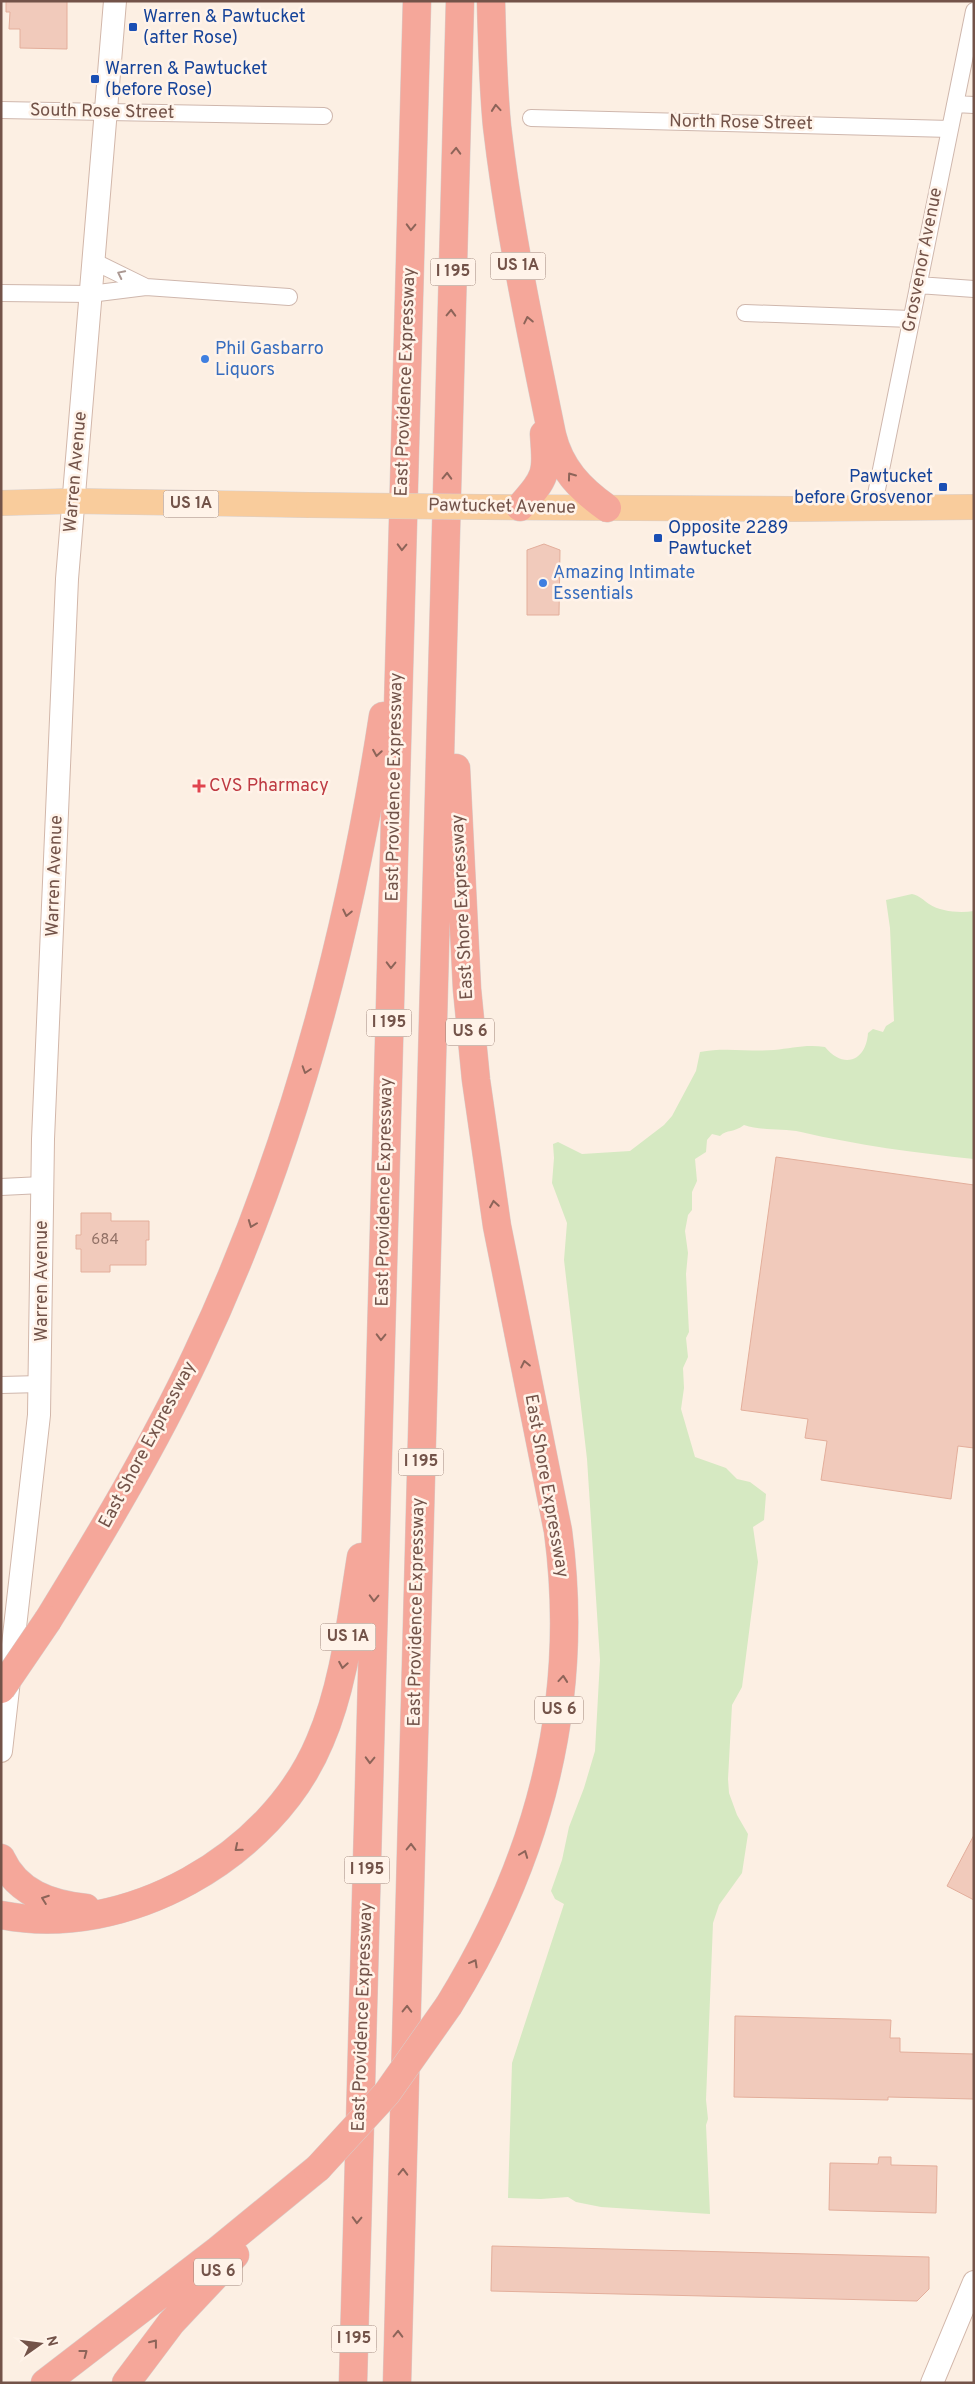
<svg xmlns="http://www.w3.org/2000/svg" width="975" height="2384" viewBox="0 0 975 2384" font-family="Overpass,sans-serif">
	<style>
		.green { fill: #d6e9c2 }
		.building { fill: #f1cabb; stroke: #e3ae9b }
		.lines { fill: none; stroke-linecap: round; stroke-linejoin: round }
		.street-casing { stroke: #cfb7ad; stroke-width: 18 }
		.secondary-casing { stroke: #d2b7aa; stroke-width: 24 }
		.primary-casing { stroke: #d8cfcc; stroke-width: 26 }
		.highway-casing { stroke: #d8cfcc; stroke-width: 29 }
		.street { stroke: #fff; stroke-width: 16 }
		.secondary { stroke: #fff; stroke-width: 22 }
		.primary { stroke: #f9cc9c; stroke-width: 25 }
		.highway { stroke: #f5a79a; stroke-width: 28 }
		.primary-bridge-casing { stroke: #d8cfcc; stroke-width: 26; stroke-linecap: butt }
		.highway-bridge-casing { stroke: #d8cfcc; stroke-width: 29; stroke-linecap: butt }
		.primary-bridge { stroke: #f9cc9c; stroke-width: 25 }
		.highway-bridge { stroke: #f5a79a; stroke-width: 28 }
		.oneway { stroke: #8d6459 }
		.oneway2 { stroke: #ab9892 }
		.transit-dot { fill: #1a4fb4; stroke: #fff3e9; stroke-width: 2 }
		.shop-dot { fill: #3f7fe0; stroke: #fff3e9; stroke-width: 2 }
		.health-dot { fill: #e0444e; stroke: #fff3e9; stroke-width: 2 }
		.labels { text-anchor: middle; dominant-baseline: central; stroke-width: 5; stroke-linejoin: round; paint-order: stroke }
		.number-label { font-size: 15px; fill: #927166 }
		.shield { fill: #fff3e9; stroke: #9d8379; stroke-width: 1 }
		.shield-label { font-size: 16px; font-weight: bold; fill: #735349 }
		.transit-label { font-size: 18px; fill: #164399; stroke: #fff3e9; text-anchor: start }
		.street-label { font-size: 18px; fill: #735349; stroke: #fff3e9 }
		.shop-label { font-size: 18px; fill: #366cbe; stroke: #fff3e9; text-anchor: start }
		.health-label { font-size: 18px; fill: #be3a42; stroke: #fff3e9; text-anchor: start }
	</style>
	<rect width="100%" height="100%" fill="#fcefe3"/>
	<!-- green -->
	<path class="green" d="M 912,894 C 920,896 923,900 929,904 C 941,912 960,913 974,911 L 974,1159 C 916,1153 857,1145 801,1132 C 782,1128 762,1131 744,1125 C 734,1133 727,1129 720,1136 L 712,1134 L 707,1140 L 706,1152 L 695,1159 L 697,1181 L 692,1192 L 692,1210 L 688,1215 L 685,1231 L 688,1253 L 686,1274 L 689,1332 L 686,1338 L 688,1357 L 683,1368 L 684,1388 L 681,1409 L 695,1457 L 726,1468 L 737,1479 L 750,1482 L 766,1494 L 764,1520 L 753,1527 L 758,1562 L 742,1687 L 732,1705 L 728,1779 L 729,1793 L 737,1815 L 748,1834 L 742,1873 L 719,1905 L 713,1923 L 706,2100 L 708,2119 L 706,2125 L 710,2214 L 601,2207 L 576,2202 L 568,2197 L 541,2199 L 508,2198 L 512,2063 L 564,1904 L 555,1899 L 551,1891 L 562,1860 L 569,1827 L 584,1788 L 595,1751 L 600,1660 L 587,1459 L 564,1260 L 567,1223 L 552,1183 L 554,1158 L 553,1144 L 558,1142 L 582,1154 L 630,1151 L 664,1125 L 672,1116 L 696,1071 L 700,1052 C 724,1047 750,1052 774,1050 C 792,1048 807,1044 825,1047 C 843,1069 866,1062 868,1033 L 873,1029 L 883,1032 L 886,1026 L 894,1021 L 890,928 L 886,900 Z"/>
	<!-- building -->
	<path class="building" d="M 6,1 L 67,1 L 67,49 L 20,48 L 20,29 L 9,29 L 10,12 L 6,12 Z
		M 544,544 L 560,550 L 559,615 L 527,615 L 527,550 Z
		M 776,1157 L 974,1185 L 974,1448 L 958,1446 L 951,1499 L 821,1480 L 827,1441 L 805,1438 L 808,1419 L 741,1410 Z
		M 81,1213 L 111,1213 L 111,1221 L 149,1221 L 149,1240 L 146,1240 L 146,1265 L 110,1265 L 110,1272 L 81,1272 L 81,1249 L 76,1249 L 76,1235 L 81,1235 Z
		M 974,1835 L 974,1900 L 947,1886 Z
		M 735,2016 L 891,2020 L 890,2038 L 900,2038 L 900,2052 L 974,2054 L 974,2099 L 888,2097 L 888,2100 L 734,2097 Z
		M 879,2157 L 891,2157 L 891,2165 L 937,2166 L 936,2213 L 829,2210 L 830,2163 L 878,2164 Z
		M 492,2246 L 929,2257 L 929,2289 L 917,2301 L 491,2291 Z"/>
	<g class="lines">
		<!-- street casing -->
		<g class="street-casing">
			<path id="street" d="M 955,104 L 974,105
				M 1,110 L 324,116
				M 531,118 L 950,129
				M 918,285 L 974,289
				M 146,287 L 289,297
				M 1,293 L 90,294 L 146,287 L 93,261
				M 745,313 L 911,319
				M 873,509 L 974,11
				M 1,1187 L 42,1185
				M 1,1385 L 41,1384"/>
		</g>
		<!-- secondary casing -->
		<g class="secondary-casing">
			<path id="secondary" d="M 1,1751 L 39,1415 L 43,1139 L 67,579 L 115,1
				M 932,2383 L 974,2282"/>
		</g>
		<!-- primary casing -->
		<g class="primary-casing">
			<path id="primary" d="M 1,503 L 73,501 L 309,505
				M 484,507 L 793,509 L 974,507"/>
		</g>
		<!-- highway casing -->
		<g class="highway-casing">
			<path id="highway" d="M 491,1 C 492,43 493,85 497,126 C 509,230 531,332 552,435 C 560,468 580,489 607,508
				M 520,507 C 547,476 547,475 544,434
				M 48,1620 C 101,1534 153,1447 196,1356 C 292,1154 349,937 383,716
				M 1,1858 C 17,1893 50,1904 86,1908
				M 1,1915 C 125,1940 272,1857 320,1741 C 345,1683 351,1618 361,1557
				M 449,2005 C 539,1859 581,1703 558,1531 L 497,1226 L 476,1080 L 467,989 L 456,768
				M 45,2383 L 218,2250 L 318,2168
				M 126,2383 L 171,2323 L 235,2255
				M 353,2383 L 417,1
				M 397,2383 L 460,1"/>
		</g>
		<!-- street -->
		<use href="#street" class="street"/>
		<!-- secondary -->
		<use href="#secondary" class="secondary"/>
		<!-- primary -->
		<use href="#primary" class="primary"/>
		<!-- highway -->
		<use href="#highway" class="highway"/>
		<!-- primary-bridge casing -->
		<g class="primary-bridge-casing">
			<path id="primary-bridge" d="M 309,505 L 484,507"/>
		</g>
		<!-- highway-bridge casing -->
		<g class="highway-bridge-casing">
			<path id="highway-bridge" d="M 1,1689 L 48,1620
				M 318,2168 L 387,2093 L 449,2005"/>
		</g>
		<!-- primary-bridge -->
		<use href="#primary-bridge" class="primary-bridge"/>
		<!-- highway-bridge -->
		<use href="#highway-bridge" class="highway-bridge"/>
	</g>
	<!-- one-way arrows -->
	<defs><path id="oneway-chevron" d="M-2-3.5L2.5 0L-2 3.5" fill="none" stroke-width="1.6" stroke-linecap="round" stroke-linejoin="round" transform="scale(1.25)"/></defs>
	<g class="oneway">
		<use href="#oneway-chevron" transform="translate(496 108) rotate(-95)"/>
		<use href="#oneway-chevron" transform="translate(456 151) rotate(-88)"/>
		<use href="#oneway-chevron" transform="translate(411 227) rotate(92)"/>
		<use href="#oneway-chevron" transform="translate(451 313) rotate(-88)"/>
		<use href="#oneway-chevron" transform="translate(528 320) rotate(-102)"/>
		<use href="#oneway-chevron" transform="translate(447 476) rotate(-88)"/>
		<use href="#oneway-chevron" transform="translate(571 476) rotate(-126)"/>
		<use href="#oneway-chevron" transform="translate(402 547) rotate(92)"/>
		<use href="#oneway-chevron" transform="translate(377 753) rotate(99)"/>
		<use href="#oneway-chevron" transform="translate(347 913) rotate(102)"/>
		<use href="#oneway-chevron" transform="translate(391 965) rotate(91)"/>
		<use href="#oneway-chevron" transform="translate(306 1070) rotate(108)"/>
		<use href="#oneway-chevron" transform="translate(494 1204) rotate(-99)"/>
		<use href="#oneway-chevron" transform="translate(252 1224) rotate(111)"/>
		<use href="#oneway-chevron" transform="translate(381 1337) rotate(91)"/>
		<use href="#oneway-chevron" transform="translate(525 1364) rotate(-102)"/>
		<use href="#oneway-chevron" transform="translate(374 1598) rotate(92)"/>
		<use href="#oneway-chevron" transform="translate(343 1665) rotate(100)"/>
		<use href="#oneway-chevron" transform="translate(563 1679) rotate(-85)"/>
		<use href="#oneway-chevron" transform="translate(370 1760) rotate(92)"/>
		<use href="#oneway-chevron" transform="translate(411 1847) rotate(-89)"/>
		<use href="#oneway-chevron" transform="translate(238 1848) rotate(140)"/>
		<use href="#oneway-chevron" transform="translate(524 1854) rotate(-69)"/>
		<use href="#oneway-chevron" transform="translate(45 1899) rotate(-160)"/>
		<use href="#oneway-chevron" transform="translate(474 1963) rotate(-61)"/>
		<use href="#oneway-chevron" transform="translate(407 2009) rotate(-89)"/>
		<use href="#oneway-chevron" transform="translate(403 2172) rotate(-89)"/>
		<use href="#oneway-chevron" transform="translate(357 2220) rotate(92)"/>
		<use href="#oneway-chevron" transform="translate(398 2334) rotate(-89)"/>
		<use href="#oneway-chevron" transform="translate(154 2343) rotate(-52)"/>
		<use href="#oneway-chevron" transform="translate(84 2353) rotate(-37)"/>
	</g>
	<use class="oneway2" href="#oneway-chevron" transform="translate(121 274) rotate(-154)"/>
	<!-- markers -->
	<g class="transit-dot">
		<rect x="128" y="22" width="10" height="10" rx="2.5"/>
		<rect x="90" y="74" width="10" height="10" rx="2.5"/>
		<rect x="938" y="482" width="10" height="10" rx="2.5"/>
		<rect x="653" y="533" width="10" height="10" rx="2.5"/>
	</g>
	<g class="shop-dot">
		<circle cx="205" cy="359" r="5"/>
		<circle cx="543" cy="583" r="5"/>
	</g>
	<path class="health-dot" d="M196.5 778.5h5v5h5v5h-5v5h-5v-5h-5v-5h5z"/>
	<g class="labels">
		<!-- number labels -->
		<g class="number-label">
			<text x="105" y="1240">684</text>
		</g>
		<!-- shield labels -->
		<g class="shield">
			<rect x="490.5" y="252.5" width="55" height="27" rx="4"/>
			<rect x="430.5" y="258.5" width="45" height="27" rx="4"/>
			<rect x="163.5" y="490.5" width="55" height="27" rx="4"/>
			<rect x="366.5" y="1009.5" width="45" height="27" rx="4"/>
			<rect x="446" y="1018.5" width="48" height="27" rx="4"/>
			<rect x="398.5" y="1448.5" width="45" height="27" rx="4"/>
			<rect x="320.5" y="1623.5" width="55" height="27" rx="4"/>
			<rect x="535" y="1696.5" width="48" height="27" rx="4"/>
			<rect x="344.5" y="1856.5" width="45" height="27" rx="4"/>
			<rect x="194" y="2258.5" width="48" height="27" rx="4"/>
			<rect x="331.5" y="2325.5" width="45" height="27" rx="4"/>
		</g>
		<g class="shield-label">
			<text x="518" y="266">US 1A</text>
			<text x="453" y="272">I 195</text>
			<text x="191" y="504">US 1A</text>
			<text x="389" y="1023">I 195</text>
			<text x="470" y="1032">US 6</text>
			<text x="421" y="1462">I 195</text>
			<text x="348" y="1637">US 1A</text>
			<text x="559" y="1710">US 6</text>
			<text x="367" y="1870">I 195</text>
			<text x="218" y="2272">US 6</text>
			<text x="354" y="2339">I 195</text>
		</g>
		<!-- transit labels -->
		<g class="transit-label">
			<text x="143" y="17">Warren &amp; Pawtucket<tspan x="143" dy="21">(after Rose)</tspan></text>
			<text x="105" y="69">Warren &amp; Pawtucket<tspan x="105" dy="21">(before Rose)</tspan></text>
			<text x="933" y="477" text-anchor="end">Pawtucket<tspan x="933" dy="21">before Grosvenor</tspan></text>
			<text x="668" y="528">Opposite 2289<tspan x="668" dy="21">Pawtucket</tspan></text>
		</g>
		<!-- street labels -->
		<g class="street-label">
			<text transform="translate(102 112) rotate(1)">South Rose Street</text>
			<text transform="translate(741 123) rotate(1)">North Rose Street</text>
			<text transform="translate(923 260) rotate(-79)">Grosvenor Avenue</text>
			<text transform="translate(406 382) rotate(-88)">East Providence Expressway</text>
			<text transform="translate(76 472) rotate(-85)">Warren Avenue</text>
			<text transform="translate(502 507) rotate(1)">Pawtucket Avenue</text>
			<text transform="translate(395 787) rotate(-89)">East Providence Expressway</text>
			<text transform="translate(55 876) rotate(-88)">Warren Avenue</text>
			<text transform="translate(463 907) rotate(-93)">East Shore Expressway</text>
			<text transform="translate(385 1192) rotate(-89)">East Providence Expressway</text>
			<text transform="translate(42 1281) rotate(-90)">Warren Avenue</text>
			<text transform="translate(148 1445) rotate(-62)">East Shore Expressway</text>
			<text transform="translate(546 1486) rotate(80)">East Shore Expressway</text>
			<text transform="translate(417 1612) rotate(-89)">East Providence Expressway</text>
			<text transform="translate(363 2017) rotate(-88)">East Providence Expressway</text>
		</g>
		<!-- shop labels -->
		<g class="shop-label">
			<text x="215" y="349">Phil Gasbarro<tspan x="215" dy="21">Liquors</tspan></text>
			<text x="553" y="573">Amazing Intimate<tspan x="553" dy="21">Essentials</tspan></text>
		</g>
		<!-- health labels -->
		<g class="health-label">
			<text x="209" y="786">CVS Pharmacy</text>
		</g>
	</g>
	<!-- border -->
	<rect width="975" height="2384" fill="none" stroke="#735349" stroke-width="5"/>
	<!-- north arrow -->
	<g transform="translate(40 2344) rotate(76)" stroke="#fff3e9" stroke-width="4" paint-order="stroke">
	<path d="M0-4L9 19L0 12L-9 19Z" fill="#735349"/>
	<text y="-8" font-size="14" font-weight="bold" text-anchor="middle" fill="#735349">N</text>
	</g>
</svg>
